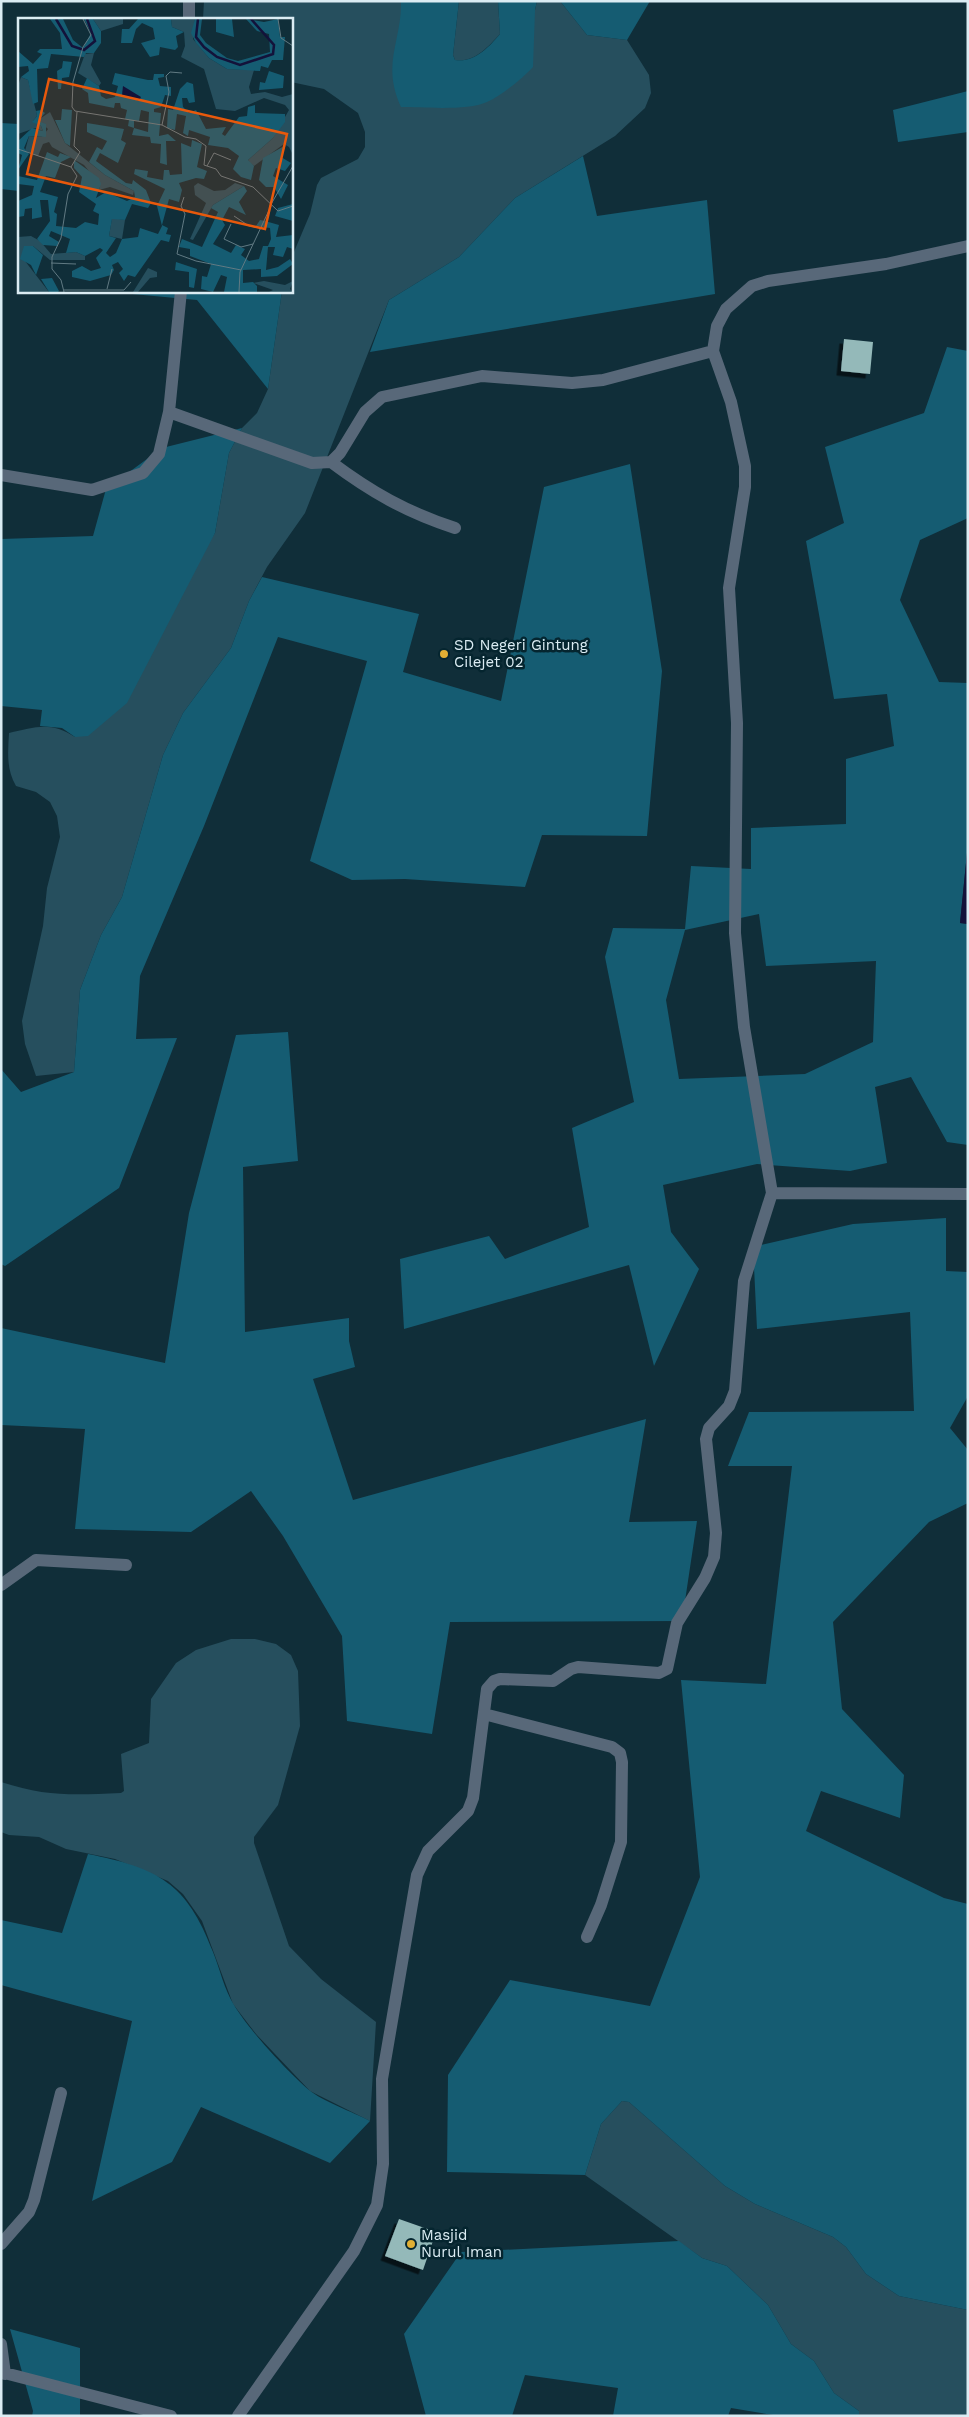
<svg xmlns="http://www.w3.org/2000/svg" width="969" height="2417" viewBox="0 0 969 2417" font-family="'Work Sans',sans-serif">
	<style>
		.green { fill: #264f5e }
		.forest { fill: #155c72; fill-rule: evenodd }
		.water { fill: #13123a }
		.building { fill: #94b9b9; filter: url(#shadow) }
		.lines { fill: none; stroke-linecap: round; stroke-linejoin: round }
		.minor { stroke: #586879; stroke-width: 12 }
		.poi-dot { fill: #e1af34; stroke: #05252f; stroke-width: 2 }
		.labels { text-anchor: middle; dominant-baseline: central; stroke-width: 5; stroke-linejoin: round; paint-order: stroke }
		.poi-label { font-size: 15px; fill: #dbecf3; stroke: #05252f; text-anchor: start }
		.inset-river { fill: none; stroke: #13123a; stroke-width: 2.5 }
		.inset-road { fill: none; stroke: #617a83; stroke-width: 1 }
		.view { fill: #e8590c; fill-opacity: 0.15; stroke: #e8590c; stroke-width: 2.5 }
		.inset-edge { fill: none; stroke: #dbecf3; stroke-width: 2.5 }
	</style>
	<defs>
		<filter id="shadow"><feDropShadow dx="-4.5" dy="4.5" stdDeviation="0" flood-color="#0009"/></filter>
	</defs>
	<rect width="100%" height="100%" fill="#102e39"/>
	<!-- green -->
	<path class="green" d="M 204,1 L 401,1 L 402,10 L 457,107 L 535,10 L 537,1 L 560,1 L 587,35 L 627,40 L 649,75 L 651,93 L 645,108 L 615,136 L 515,198 L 459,257 L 389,300 L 305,513 L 267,567 L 249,601 L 231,648 L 183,713 L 163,755 L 122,897 L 101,935 L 80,990 L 74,1072 L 36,1076 L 25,1044 L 22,1021 L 43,926 L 47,888 L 60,837 L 57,816 L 50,802 L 36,792 L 16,786 C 6,769 8,752 9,733 C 35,727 51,721 75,737 L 215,533 L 229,453 L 242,428 L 257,413 L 268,389 L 282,291 L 291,291 L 291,259 L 310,214 L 317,185 L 321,178 L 358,159 L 365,147 L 365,132 L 358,113 L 324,89 L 291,82 L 291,19 L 203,19 Z
		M 459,1 L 498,1 L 500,34 C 488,47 474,63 455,60 L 453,55 Z
		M 231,1639 L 255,1639 L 276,1644 L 291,1655 L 298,1671 L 300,1726 L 278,1805 L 254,1837 L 254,1843 L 289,1946 L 321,1979 L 376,2022 L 370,2121 L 310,2091 L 256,2034 L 233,2004 L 202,1921 L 183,1894 L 168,1881 L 115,1859 L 66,1849 L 39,1837 L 9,1835 L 1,1832 L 1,1782 C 47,1797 74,1795 121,1793 L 124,1791 L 121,1754 L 149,1743 L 151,1699 L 176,1663 L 196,1650 Z
		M 622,2101 L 629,2102 L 725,2186 L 755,2204 L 833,2237 L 846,2247 L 866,2274 L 899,2296 L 968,2310 L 968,2416 L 859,2416 L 859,2411 L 834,2393 L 814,2361 L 791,2344 L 768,2305 L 727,2266 L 702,2258 L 585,2175 L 601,2124 Z"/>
	<!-- forest -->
	<path class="forest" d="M 401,1 L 459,1 L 453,55 L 455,60 C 474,63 489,47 500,34 L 498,1 L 537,1 L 535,10 L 533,67 C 523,78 501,96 487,102 C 468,111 423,107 401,107 C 381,63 402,42 401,1 Z
		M 560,1 L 650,1 L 627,40 L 587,35 Z
		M 968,91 L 968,132 L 898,142 L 893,110 Z
		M 1,123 L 19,124 L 19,191 L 1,189 Z
		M 583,156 L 597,216 L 707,200 L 715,294 L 370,352 L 389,300 L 459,257 L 515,198 Z
		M 100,291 L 282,291 L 268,389 L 197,300 Z
		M 947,347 L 968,351 L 968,518 L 920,540 L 900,600 L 939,682 L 968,683 L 968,843 L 960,923 L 968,924 L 968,1145 L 947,1142 L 911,1077 L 875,1087 L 887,1163 L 850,1171 L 757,1164 L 663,1185 L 671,1232 L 699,1269 L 654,1366 L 629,1265 L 404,1329 L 400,1259 L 489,1236 L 505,1259 L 589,1227 L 572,1128 L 634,1102 L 605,957 L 613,928 L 685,929 L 691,866 L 751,869 L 751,828 L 846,824 L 846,759 L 894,746 L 887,694 L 834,699 L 806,541 L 844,523 L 825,447 L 924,413 ZM 759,914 L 766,966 L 876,961 L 873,1042 L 805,1074 L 679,1079 L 666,1000 L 685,930 Z
		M 242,428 L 229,453 L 215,533 L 127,703 L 88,736 L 75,737 L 62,728 L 40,726 L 42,710 L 1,706 L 1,539 L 93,536 L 106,489 L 162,448 Z
		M 630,464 L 662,671 L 647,836 L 542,835 L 525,887 L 405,879 L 352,880 L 310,861 L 367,661 L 278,637 L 204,826 L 140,976 L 136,1039 L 177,1038 L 119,1188 L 5,1266 L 1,1264 L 1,1069 L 21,1092 L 74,1072 L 80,990 L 101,935 L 122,897 L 163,755 L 183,713 L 231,648 L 249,601 L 262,577 L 419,614 L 403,672 L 501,701 L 544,487 Z
		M 288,1032 L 298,1161 L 243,1167 L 245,1332 L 349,1318 L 349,1341 L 355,1367 L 313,1379 L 353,1500 L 646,1419 L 629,1522 L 697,1521 L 682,1621 L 450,1622 L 432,1734 L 347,1721 L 342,1636 L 283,1536 L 251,1491 L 191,1532 L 75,1529 L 85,1429 L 1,1425 L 1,1328 L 165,1363 L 189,1213 L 236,1035 Z
		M 946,1218 L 946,1271 L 968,1272 L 968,1396 L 950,1428 L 968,1450 L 968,1503 L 929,1522 L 833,1622 L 842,1709 L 904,1775 L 900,1818 L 821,1791 L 806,1831 L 944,1898 L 968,1904 L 968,2310 L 899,2296 L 866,2274 L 846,2247 L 833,2237 L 755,2204 L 725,2186 L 629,2102 L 622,2101 L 601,2124 L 585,2175 L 447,2172 L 448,2075 L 510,1980 L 650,2006 L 700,1877 L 681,1680 L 766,1684 L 792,1466 L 728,1466 L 749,1412 L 914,1411 L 910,1312 L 757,1329 L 754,1267 L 756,1246 L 853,1224 Z
		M 88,1854 C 158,1868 187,1883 213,1952 C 220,1969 224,1989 234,2005 C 249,2030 287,2071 309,2090 C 322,2101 353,2112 370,2121 L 330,2163 L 201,2107 L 172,2162 L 92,2201 L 132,2021 L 1,1985 L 1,1920 L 62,1933 Z
		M 679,2241 L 702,2258 L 727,2266 L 768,2305 L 791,2344 L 814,2361 L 834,2393 L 859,2411 L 859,2416 L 779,2416 L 731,2408 L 728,2416 L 613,2416 L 618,2388 L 525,2375 L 512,2416 L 426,2416 L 404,2334 L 461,2252 Z
		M 10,2329 L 80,2348 L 80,2416 L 32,2416 L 33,2411 Z"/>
	<!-- water -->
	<path class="water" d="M 968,843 L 968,924 L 960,923 Z"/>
	<!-- building -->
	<path class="building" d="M 844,339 L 873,342 L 870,374 L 841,371 Z
		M 399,2219 L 436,2232 L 423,2270 L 385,2256 Z"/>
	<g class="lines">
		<!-- minor -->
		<path class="minor" d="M 189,19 L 189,1
			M 169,412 L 181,291
			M 331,462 C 371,492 406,512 455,528
			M 1,475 L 92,490 L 143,473 L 159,454 L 169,412 L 312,463 L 331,462 L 340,453 L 365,412 L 382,397 L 482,376 L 572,383 L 603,380 L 713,351
			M 772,1193 L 968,1194
			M 1,1585 L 36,1560 L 126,1565
			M 484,1714 L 612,1747 L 620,1753 L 622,1762 L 621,1842 L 601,1905 L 587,1937
			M 1,2244 L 29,2212 L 34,2200 L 61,2093
			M 1,2344 L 5,2374
			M 1,2372 L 171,2416
			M 238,2416 L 354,2251 L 377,2205 L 383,2164 L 382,2079 L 417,1875 L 428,1851 L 468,1811 L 473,1798 L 487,1689 L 494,1681 L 500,1679 L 553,1681 L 571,1669 L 578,1667 L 659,1673 L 667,1669 L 677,1623 L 705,1578 L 714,1557 L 716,1533 L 706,1439 L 709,1428 L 729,1406 L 735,1391 L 744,1281 L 772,1193 L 744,1027 L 735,933 L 737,723 L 729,588 L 745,487 L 745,466 L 731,402 L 713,351 L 717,326 L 726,309 L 752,286 L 768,281 L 886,264 L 968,246"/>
	</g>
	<!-- markers -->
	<g class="poi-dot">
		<circle cx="444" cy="654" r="5"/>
		<circle cx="411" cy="2244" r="5"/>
	</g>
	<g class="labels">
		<!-- poi labels -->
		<g class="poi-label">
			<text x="454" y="645">SD Negeri Gintung<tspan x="454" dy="17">Cilejet 02</tspan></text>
			<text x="421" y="2235">Masjid<tspan x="421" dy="17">Nurul Iman</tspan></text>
		</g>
	</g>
	<!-- overview -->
	<g transform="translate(18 18)">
		<rect width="275" height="275" fill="#102e39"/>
		<path d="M 75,1 L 105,1 L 105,6 L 83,13 ZM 153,1 L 177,1 L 175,21 L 191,40 L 209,51 L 236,52 L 231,69 L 233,76 L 247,74 L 264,79 L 275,76 L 275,137 L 271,129 L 266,126 L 236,148 L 232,145 L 230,142 L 255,120 L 271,92 L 267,87 L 246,80 L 217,93 L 198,91 L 186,51 L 163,39 L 167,28 L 166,14 L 154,9 ZM 76,35 L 73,47 L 83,65 L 81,68 L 60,55 L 67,36 ZM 3,59 L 10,62 L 18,93 L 19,98 L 15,103 L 23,108 L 25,113 L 17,110 L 0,116 L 0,68 ZM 32,94 L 47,125 L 87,157 L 116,173 L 115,177 L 92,169 L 81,172 L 82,167 L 66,147 L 34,129 L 31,124 L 25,126 L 20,138 L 7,133 L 11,118 L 24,119 L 30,111 L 20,102 ZM 180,165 L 196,173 L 207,172 L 217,165 L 226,168 L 195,187 L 175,222 L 172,221 L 188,185 L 177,177 L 176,168 ZM 94,200 L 107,202 L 104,221 L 91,218 ZM 13,218 L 22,223 L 33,236 L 58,234 L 67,238 L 67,242 L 32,242 L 15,228 L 7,243 L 31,274 L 0,274 L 0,219 ZM 130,250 L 139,254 L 139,259 L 132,260 L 120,274 L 115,274 ZM 246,263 L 267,267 L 275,263 L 272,271 L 275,274 L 251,274 L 255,272 L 235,265 Z" fill="#264f5e"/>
		<path d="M 32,1 L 45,1 L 55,22 L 65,30 L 73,15 L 66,1 L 75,1 L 83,13 L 83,25 L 76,35 L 68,35 L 66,39 L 33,36 L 30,50 L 19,51 L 20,84 L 15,86 L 10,62 L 3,59 L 11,53 L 10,48 L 0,49 L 0,33 L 15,46 L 24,36 L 19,34 L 22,31 L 44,31 L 42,15 ZM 120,1 L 153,1 L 154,9 L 166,14 L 158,18 L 160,29 L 157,32 L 142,29 L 141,37 L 132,39 L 123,25 L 137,21 L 135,10 L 124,5 L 118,11 L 114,25 L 103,25 L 104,11 L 111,11 ZM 177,1 L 184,1 L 182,17 L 188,25 L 209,40 L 220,43 L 252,34 L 251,16 L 239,13 L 228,1 L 246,4 L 260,1 L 262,19 L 267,19 L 265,42 L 254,42 L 250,50 L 243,48 L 242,53 L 209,51 L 191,40 L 178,25 L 173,15 ZM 198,1 L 214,1 L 216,19 L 198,14 ZM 45,43 L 54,44 L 51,59 L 44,60 L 43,71 L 40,71 L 39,53 L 44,50 ZM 251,53 L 266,58 L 265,70 L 241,72 L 242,64 L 247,65 ZM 97,55 L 130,62 L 135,62 L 136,56 L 146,56 L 146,59 L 140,60 L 142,68 L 153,69 L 153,78 L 147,77 L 143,89 L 136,91 L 136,94 L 143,95 L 141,118 L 150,116 L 158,123 L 148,123 L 149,147 L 142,145 L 143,126 L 133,125 L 132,119 L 114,117 L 116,110 L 110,108 L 111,102 L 107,101 L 109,92 L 103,90 L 102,85 L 97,85 L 96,90 L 71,85 L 70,75 L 64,71 L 69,60 L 81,68 L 83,78 L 88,81 L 97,79 L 100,68 L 94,66 ZM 123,92 L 131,94 L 130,114 L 116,110 L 116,102 L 121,103 ZM 169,64 L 175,66 L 177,84 L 171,85 L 169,80 L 164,80 L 165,89 L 171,95 L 178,92 L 188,111 L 208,109 L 204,116 L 207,118 L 221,99 L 229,98 L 230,89 L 237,87 L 237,95 L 267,96 L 267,104 L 255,120 L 230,142 L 236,148 L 233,162 L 223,159 L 215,151 L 221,138 L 210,130 L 190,127 L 192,119 L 171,112 L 170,118 L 165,115 L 168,98 L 159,96 L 157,112 L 149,110 L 150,91 L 155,92 L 162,71 ZM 44,91 L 54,92 L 52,128 L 47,125 L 37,102 L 43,102 ZM 23,92 L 27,95 L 20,103 L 28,106 L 28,119 L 11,118 L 6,130 L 11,136 L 0,152 L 4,137 L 0,135 L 0,123 L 14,110 L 25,113 L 23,108 L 14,104 L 19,98 L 18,93 ZM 69,105 L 106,111 L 103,122 L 108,125 L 100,145 L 82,135 L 78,143 L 108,165 L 114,166 L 115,162 L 128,172 L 133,185 L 130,190 L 114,186 L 107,202 L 94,201 L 91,218 L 98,220 L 88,235 L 92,239 L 98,235 L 104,221 L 120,219 L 122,210 L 140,216 L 144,208 L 139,188 L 147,171 L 116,156 L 117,151 L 130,153 L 129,159 L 145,162 L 146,152 L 151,152 L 152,157 L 164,156 L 163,125 L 173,129 L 174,122 L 184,126 L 179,149 L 189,153 L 186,161 L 178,160 L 161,165 L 164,172 L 161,184 L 151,181 L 144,207 L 150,210 L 148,216 L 153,217 L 151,224 L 143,222 L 117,259 L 110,257 L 106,263 L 101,255 L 105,251 L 100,244 L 94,247 L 96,252 L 93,257 L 72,263 L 54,259 L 54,253 L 64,248 L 73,253 L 83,250 L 78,240 L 85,232 L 82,230 L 67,238 L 58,234 L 48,235 L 52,221 L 33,213 L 31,218 L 41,224 L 39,228 L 25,227 L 19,221 L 32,203 L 30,182 L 22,182 L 24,199 L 14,201 L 14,190 L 7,191 L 6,198 L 0,199 L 0,183 L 14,177 L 16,168 L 0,166 L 0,158 L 19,162 L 29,134 L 40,139 L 42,135 L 53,139 L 43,144 L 37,160 L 28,158 L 22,174 L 40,179 L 36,194 L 39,196 L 38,208 L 58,210 L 67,204 L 80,207 L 81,196 L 75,193 L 78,186 L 61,174 L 64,159 L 56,150 L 56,142 L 81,160 L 83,166 L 78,180 L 88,174 L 109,183 L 117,179 L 116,173 L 87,157 L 71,144 L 79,129 L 84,132 L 89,123 L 69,114 ZM 268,127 L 263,139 L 273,145 L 267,153 L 258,150 L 255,158 L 270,167 L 263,181 L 256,169 L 248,169 L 241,162 L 245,140 ZM 226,168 L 229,173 L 221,184 L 228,197 L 211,189 L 204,202 L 207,207 L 195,226 L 213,235 L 218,227 L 227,231 L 223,237 L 231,243 L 241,241 L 245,228 L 250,228 L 253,221 L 252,210 L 238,208 L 242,202 L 247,203 L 261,207 L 258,219 L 275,217 L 275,231 L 269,229 L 265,239 L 255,237 L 257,229 L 250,229 L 248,252 L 260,249 L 272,241 L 275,246 L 259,258 L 243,259 L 243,251 L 225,252 L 225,265 L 235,264 L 239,268 L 239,274 L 206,274 L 209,259 L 203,257 L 195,274 L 183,271 L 184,258 L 189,259 L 193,246 L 172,238 L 172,231 L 161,229 L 164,221 L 184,229 L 200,194 L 193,190 L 195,187 ZM 275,186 L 275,203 L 257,198 L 260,190 ZM 6,228 L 15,228 L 25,237 L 18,257 L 13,247 L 2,241 ZM 158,244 L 179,251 L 176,270 L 171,269 L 171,254 L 157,252 ZM 34,260 L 41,273 L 40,274 L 31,274 L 23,261 Z" fill="#155c72" fill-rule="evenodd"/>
		<path d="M 105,68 L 123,79 L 121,83 L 104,77 Z" fill="#13123a"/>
		<path class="inset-river" d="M 38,1 L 54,28 L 66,32 L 77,23 L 69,1M 180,1 L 178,19 L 186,29 L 199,39 L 222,47 L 255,36 L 256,27 L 233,1"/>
		<path class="inset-road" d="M 65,1 L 73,17 L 65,29 L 55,64 L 54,89 L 57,93 L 144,107 L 167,119 L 178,121 L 188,128 L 186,147 L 198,151 L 203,158 L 235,169 L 260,193 L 275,188M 260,1 L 263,20 L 275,28M 144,107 L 151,74 L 148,58 L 152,54 L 164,55M 0,131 L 53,149M 189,148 L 196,135 L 213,142M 166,179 L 163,188 L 167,196 L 159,236 L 178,243 L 223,252M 252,188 L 275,148M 216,198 L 231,208 L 243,210M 213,206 L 206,221 L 223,229 L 235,226M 33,245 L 58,246M 89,271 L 94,251M 46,272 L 106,272 L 113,264M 46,274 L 43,262 L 34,251 L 34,239 L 43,220 L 50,176 L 59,158 L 53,149 L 62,134 L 56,128 L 59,94M 221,274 L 222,254 L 253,188"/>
		<path class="view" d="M 31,61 L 269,116 L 247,211 L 9,156 Z"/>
		<rect width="275" height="275" class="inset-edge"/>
	</g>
	<!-- border -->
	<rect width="969" height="2417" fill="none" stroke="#dbecf3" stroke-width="5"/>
</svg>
